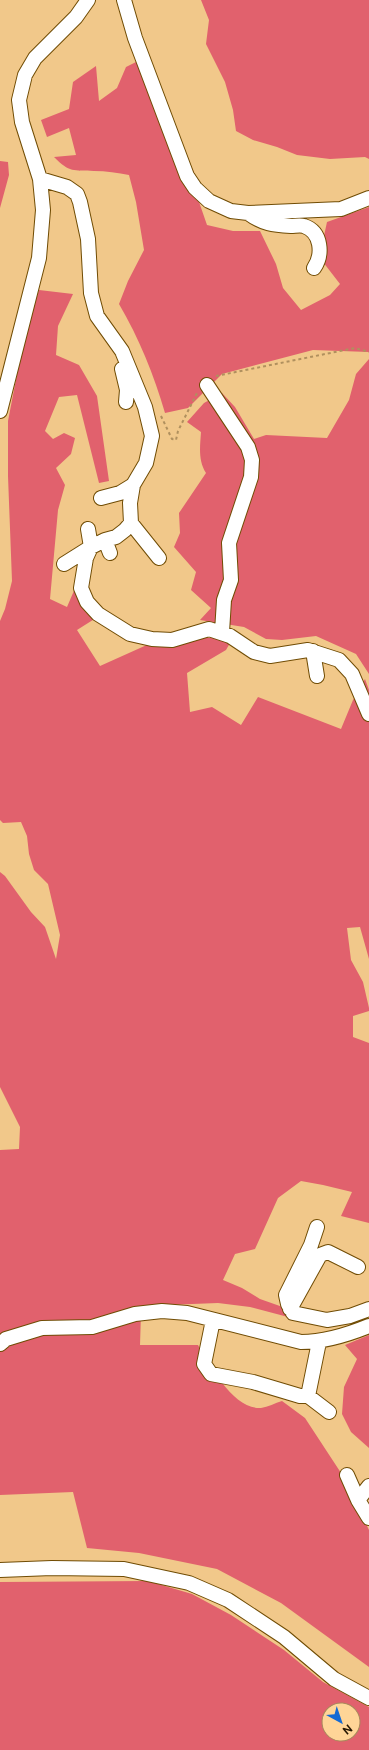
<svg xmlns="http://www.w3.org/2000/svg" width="369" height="1750" viewBox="0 0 369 1750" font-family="'Public Sans',sans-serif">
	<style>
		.forest { fill: #e1616d; fill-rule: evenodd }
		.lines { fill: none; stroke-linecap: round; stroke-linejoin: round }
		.street-casing { stroke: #704c04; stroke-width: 16 }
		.path { stroke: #b0905e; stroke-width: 2; stroke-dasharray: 3 3; stroke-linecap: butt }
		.street { stroke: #fff; stroke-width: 14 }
	</style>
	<rect width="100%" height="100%" fill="#f1c88a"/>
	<!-- forest -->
	<path class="forest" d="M 201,0 L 369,0 L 369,159 L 365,157 L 330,159 L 297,155 L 277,147 L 253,140 L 236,131 L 233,110 L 225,82 L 206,44 L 209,20 Z
		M 144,58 L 196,177 L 198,199 L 207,225 L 233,231 L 260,231 L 276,264 L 283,288 L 301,310 L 330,295 L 340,284 L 323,262 L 322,245 L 327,222 L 369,207 L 369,352 L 313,350 L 222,374 L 188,408 L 165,413 C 154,375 139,338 119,304 L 128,281 L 144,250 L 136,202 L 129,175 C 118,173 106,171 94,171 C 73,170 70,173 54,157 L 76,155 L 69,128 L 47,137 L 41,120 L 69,109 L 73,82 L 96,66 L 99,101 L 117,88 L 126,67 Z
		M 0,161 L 8,162 L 9,175 L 0,208 Z
		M 39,290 L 73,294 L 58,326 L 56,355 L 79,365 L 97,396 L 109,481 L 99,483 L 77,395 L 59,397 L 45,431 L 53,439 L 64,433 L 75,438 L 71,454 L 56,468 L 65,485 L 58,510 L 50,599 L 67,607 L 76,586 L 96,618 L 77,630 L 100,666 L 149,644 L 192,637 L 216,638 L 230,643 L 226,650 L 187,673 L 190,712 L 212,707 L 241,725 L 258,697 L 341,729 L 353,700 L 365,679 L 369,690 L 369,959 L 360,927 L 347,928 L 351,960 L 363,982 L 369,1008 L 369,1011 L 353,1016 L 353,1037 L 369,1043 L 369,1223 L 341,1216 L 352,1192 L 323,1185 L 301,1181 L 278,1198 L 255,1249 L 235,1254 L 223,1280 L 242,1288 L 260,1299 L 311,1317 L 288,1317 L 250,1307 L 218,1303 L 166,1305 L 141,1313 L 140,1345 L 198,1345 C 210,1366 234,1410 261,1408 C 268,1407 275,1403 282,1401 L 305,1418 L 343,1476 L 369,1530 L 369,1667 L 281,1603 L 217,1569 L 139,1553 L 87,1548 L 73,1492 L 0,1495 L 0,1150 L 19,1149 L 20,1127 L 0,1087 L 0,872 L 5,876 L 31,912 L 45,927 L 56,959 L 60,935 L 48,884 L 34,870 L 29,854 L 27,836 L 21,822 L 3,823 L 0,820 L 0,621 L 5,609 L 12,581 L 8,476 L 8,421 L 24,338 Z
		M 369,359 L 369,674 L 356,654 L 316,636 L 282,640 L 266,639 L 244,627 L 200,620 L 211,608 L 191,590 L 196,572 L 174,547 L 180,533 L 179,513 L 206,473 C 198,460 200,447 201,432 L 187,422 L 204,403 L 222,393 L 235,407 L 254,439 L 266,435 L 327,438 L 349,400 L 356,374 Z
		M 369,1335 L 369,1448 L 351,1432 L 342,1414 L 344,1387 L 357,1359 L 345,1345 Z
		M 148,1581 L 192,1594 L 231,1615 L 284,1650 L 323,1682 L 369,1707 L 369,1750 L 0,1750 L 0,1582 ZM 329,1710 L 353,1710 L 353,1734 L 329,1734 Z"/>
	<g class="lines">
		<!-- street casing -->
		<g class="street-casing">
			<path id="street" d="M 124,0 L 135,38 L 187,176 L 195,188 L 209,201 L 231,211 L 248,213 L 341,209 L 369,198
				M 40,179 L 67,187 L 77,194 L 80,202 L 88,239 L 91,293 L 97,316 L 122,351 L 145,407 L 152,436 L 146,463 L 133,485 L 130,503 L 131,523 L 125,530 L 116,537 L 105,540 L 91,547 L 86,558 L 81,588 L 87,602 L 98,614 L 130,634 L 152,639 L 172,640 L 209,629 L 230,636 L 254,652 L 270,656 L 308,650 L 339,660 L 352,674 L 369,714
				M 248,213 C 263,224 273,225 291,226 C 295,226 300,225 304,226 C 322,232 323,255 314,268
				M 122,369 L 127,390 L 126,402
				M 207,385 L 248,447 L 252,460 L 251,477 L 229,543 L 231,580 L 224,600 L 222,632
				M 0,411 L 39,258 L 43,210 L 40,179 L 22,122 L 19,100 L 25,75 L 35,58 L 76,17 L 88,0
				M 101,498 L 120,493 L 133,485
				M 131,523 L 159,558
				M 105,540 L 110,553
				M 64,564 L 91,547 L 88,529
				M 313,651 L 317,676
				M 317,1227 L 311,1245 L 286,1295 L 288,1304 L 293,1313 L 327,1320 L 350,1316 L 369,1309
				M 290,1309 L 320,1255 L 328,1252 L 358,1267
				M 213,1320 L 204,1364 L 211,1374 L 253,1382 L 300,1396 L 308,1396 L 329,1412
				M 0,1344 L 6,1339 L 42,1328 L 92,1327 L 135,1314 L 162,1311 L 187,1313 L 301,1342 C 325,1342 347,1335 369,1326
				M 308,1396 L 319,1342
				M 347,1475 L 358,1500 L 369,1518
				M 358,1500 L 369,1486
				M 0,1570 L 52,1568 L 124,1569 L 189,1583 L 228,1600 L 284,1637 L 334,1679 L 369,1698"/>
		</g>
		<!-- path -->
		<path class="path" d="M 216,376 L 355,348 L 369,352
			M 161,416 L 172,439 L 176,440 L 178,431 L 197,393"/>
		<!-- street -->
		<use href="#street" class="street"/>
	</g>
	<!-- north arrow -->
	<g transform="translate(341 1722) rotate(140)"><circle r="19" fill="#ffd597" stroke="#a8895b"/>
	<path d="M0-3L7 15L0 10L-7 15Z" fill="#146ad4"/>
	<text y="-6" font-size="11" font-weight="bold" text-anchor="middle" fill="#251600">N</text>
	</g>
</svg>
